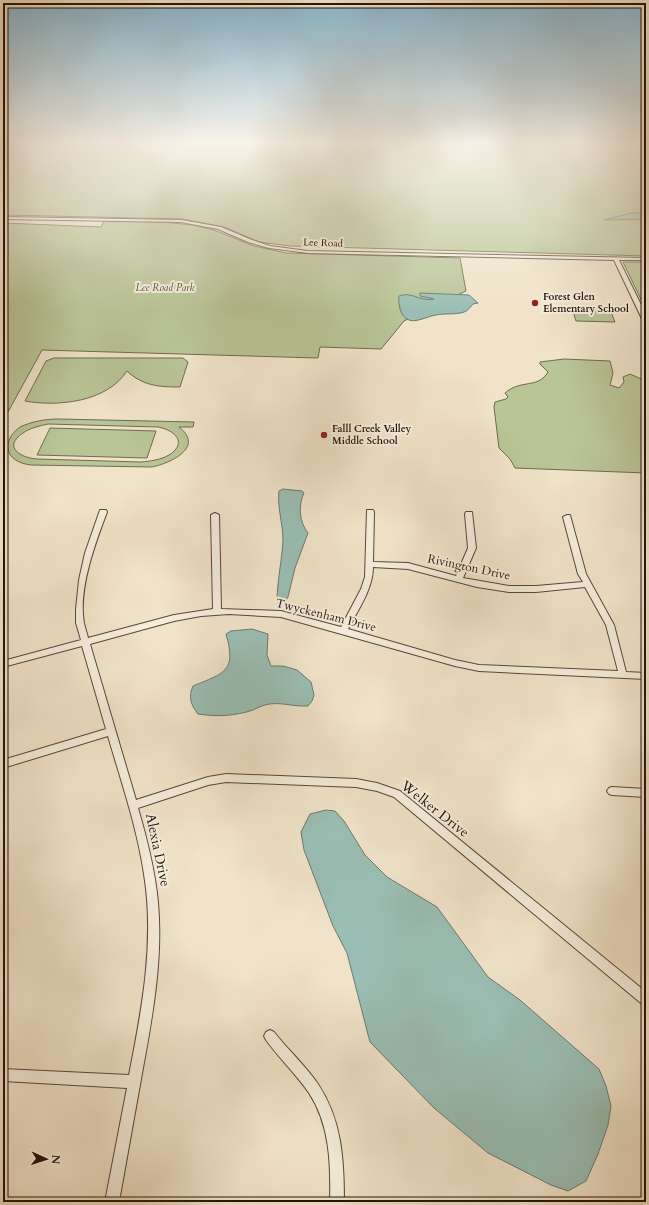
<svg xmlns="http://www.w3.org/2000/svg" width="649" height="1205" viewBox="0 0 649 1205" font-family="Cardo,serif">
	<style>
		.green { fill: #b9c497; stroke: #706b50; fill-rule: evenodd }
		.water { fill: #9abeb3; stroke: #6c796f }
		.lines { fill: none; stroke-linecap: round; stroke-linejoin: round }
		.minor-casing { stroke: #594638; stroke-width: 2 }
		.minor { fill: #f5eddc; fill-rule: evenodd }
		.poi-dot { fill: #8f2418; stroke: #f5eddc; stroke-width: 1.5 }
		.labels { text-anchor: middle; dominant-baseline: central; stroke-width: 4; stroke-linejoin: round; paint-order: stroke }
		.far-street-label { font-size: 10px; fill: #271208; stroke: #f5eddc }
		.far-park-label { font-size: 10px; font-style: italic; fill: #5a503a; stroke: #f5eddc }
		.far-poi-label { font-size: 10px; font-weight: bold; fill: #271208; stroke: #f5eddc; text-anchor: start }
		.street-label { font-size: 12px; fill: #271208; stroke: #f5eddc }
		.near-street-label { font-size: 14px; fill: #271208; stroke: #f5eddc }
	</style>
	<rect width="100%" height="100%" fill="#f0e3c9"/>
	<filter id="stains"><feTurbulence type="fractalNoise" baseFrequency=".005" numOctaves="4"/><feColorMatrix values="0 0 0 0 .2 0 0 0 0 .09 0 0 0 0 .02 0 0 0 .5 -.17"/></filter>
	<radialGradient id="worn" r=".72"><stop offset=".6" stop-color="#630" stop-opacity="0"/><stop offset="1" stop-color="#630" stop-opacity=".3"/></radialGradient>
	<!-- green -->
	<path class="green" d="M 3,142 L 646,142 L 646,256 L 290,246 L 259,242 L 224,227 L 183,219 L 3,215 Z
		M 104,221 L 163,222 L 192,225 L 214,230 L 254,246 L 286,253 L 460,258 L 466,291 L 404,321 L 381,349 L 320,347 L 318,358 L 42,350 L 3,421 L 3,223 L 101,227 Z
		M 623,262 L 646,262 L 646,310 Z
		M 572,308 L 603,308 L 611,312 L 615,322 L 576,321 Z
		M 54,358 L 183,358 L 188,362 L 180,387 C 159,387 143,386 127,371 C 107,402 58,407 25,401 L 46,361 Z
		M 564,359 L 610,361 L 613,373 L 610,385 L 619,388 L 624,382 L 623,377 L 630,374 L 646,381 L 646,473 L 515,468 L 510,459 L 499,448 L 494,407 L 495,402 L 506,399 L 508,397 L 505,393 C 521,379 538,389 548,372 L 540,364 L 540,362 Z
		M 59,419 L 194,422 L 193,427 L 179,427 C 205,447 171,463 152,467 L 31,465 C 5,462 0,442 20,427 C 33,421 46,419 59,419 ZM 48,424 L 158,427 C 175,430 188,443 169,455 C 160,460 151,461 141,462 L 37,459 C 21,458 2,447 23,433 C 30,428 39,426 48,424 Z
		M 50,428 L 156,431 L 147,458 L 37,455 Z"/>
	<!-- water -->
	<path class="water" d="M 631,213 L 646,213 L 646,219 L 604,220 Z
		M 420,293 L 469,295 L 478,303 L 473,304 C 470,307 468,311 464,312 C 455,315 445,313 436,315 C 428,316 416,323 409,320 C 400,317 398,303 399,296 C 412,291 419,302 434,299 L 420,296 Z
		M 283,489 L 302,491 L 304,493 C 298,505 299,522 308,533 L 295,568 L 288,597 L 284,603 L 277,602 C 277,581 282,561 283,540 C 283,524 277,507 279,491 Z
		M 252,629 L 268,634 L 267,655 L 271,666 L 283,666 L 297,670 L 311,682 L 314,695 L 312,701 L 308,706 C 294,707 278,701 265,705 C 261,706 257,708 253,710 C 235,716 217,717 198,714 C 191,705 188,697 193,686 C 224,673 237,672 226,634 L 231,631 Z
		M 326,810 L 335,811 L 344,821 L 365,855 L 387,877 L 437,907 L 488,977 L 520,1000 L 599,1069 L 606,1086 L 611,1106 L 608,1125 L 598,1154 L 586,1181 L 568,1191 L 551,1185 L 488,1153 L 434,1108 L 370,1042 L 347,953 L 333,926 L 304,850 L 301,832 L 310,814 Z"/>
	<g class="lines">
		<!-- minor casing -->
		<g class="minor-casing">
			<path id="minor" d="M 3,217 L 181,220 L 221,227 L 252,240 L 270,246 L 308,251 L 646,258 L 646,260 L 619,260 L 646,315 L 646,323 L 643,321 L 614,260 L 308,253 L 269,248 L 248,242 L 218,229 L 181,222 L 3,219 Z
				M 100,510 L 106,510 L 107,512 C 95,544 78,589 84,623 C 85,628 87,633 88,638 L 174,615 L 213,609 L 211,515 L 215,513 L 219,515 L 221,609 L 281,611 L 341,627 L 361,589 L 365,577 L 367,510 L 373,510 L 374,512 L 373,562 L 408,563 L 456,576 L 468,548 L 465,514 L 466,512 L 472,512 L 476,548 L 463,578 L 509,586 L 536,586 L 583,582 L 578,574 L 563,517 L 567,515 L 570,515 L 586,574 L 614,625 L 626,672 L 646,673 L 646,679 L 479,671 L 455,666 L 281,617 L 229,614 L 201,616 L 174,621 L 90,644 L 136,800 L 208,777 L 226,774 L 356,779 L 377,783 L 400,791 L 646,992 L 646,1006 L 642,1004 L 394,797 L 377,791 L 356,787 L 226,782 L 208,785 L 138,808 C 147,839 155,870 158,902 C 163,958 153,1014 143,1068 C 135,1112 127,1157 119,1202 L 105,1202 L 127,1088 L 3,1081 L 3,1069 L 129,1075 C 142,1009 155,941 144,874 C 137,827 121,781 108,736 L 3,768 L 3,760 L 106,729 L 82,646 L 3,667 L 3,661 L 81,640 L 76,623 L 76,609 L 79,580 L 85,553 ZM 373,567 L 408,569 L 477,587 L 509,592 L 536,592 L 585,587 L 606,625 L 618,671 L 479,665 L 455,660 L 348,629 C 358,610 373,589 373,567 Z
				M 612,787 L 646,789 L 646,797 L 612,795 L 609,794 L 607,791 L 609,788 Z
				M 270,1030 L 274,1032 C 288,1050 305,1065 318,1084 C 342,1120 344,1160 344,1202 L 330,1202 C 331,1164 330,1125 309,1093 C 296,1074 279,1058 266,1040 L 264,1036 L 266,1032 Z"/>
		</g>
		<!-- minor -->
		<use href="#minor" class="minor"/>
	</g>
	<!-- sky -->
	<linearGradient id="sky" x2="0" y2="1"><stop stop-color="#89b8d3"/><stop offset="0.46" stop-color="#f8f2e7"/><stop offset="1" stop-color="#f8f2e7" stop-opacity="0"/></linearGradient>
	<rect width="649" height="311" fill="url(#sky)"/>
	<!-- markers -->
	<g class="poi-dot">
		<circle cx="535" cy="303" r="4"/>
		<circle cx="324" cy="435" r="4"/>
	</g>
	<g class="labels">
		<!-- far-street labels -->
		<g class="far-street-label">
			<text transform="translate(323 243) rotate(2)">Lee Road</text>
		</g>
		<!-- far-park labels -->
		<g class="far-park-label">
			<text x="165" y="288">Lee Road Park</text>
		</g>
		<!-- far-poi labels -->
		<g class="far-poi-label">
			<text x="543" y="297">Forest Glen<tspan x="543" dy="12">Elementary School</tspan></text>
			<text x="332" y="429">Falll Creek Valley<tspan x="332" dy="12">Middle School</tspan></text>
		</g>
		<!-- street labels -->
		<g class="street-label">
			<text transform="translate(469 567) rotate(12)">Rivington Drive</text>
			<text transform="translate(326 615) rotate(14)">Twyckenham Drive</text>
		</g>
		<!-- near-street labels -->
		<g class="near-street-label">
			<text transform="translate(435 809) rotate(38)">Welker Drive</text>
			<text transform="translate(158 850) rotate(78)">Alexia Drive</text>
		</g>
	</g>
	<!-- margin -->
	<rect width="649" height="1205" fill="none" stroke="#f0e3c9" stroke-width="16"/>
	<rect x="4" y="4" width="641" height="1197" fill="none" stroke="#271208" stroke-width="2"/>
	<rect x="8" y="8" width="633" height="1189" fill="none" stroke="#271208"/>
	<!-- north arrow -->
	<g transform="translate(46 1159) rotate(93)" stroke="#f5eddc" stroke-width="3" paint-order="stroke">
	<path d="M0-3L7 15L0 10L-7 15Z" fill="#271208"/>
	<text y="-6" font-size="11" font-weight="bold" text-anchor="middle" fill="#271208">N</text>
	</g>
	<rect width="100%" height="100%" filter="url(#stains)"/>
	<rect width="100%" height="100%" fill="url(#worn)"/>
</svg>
